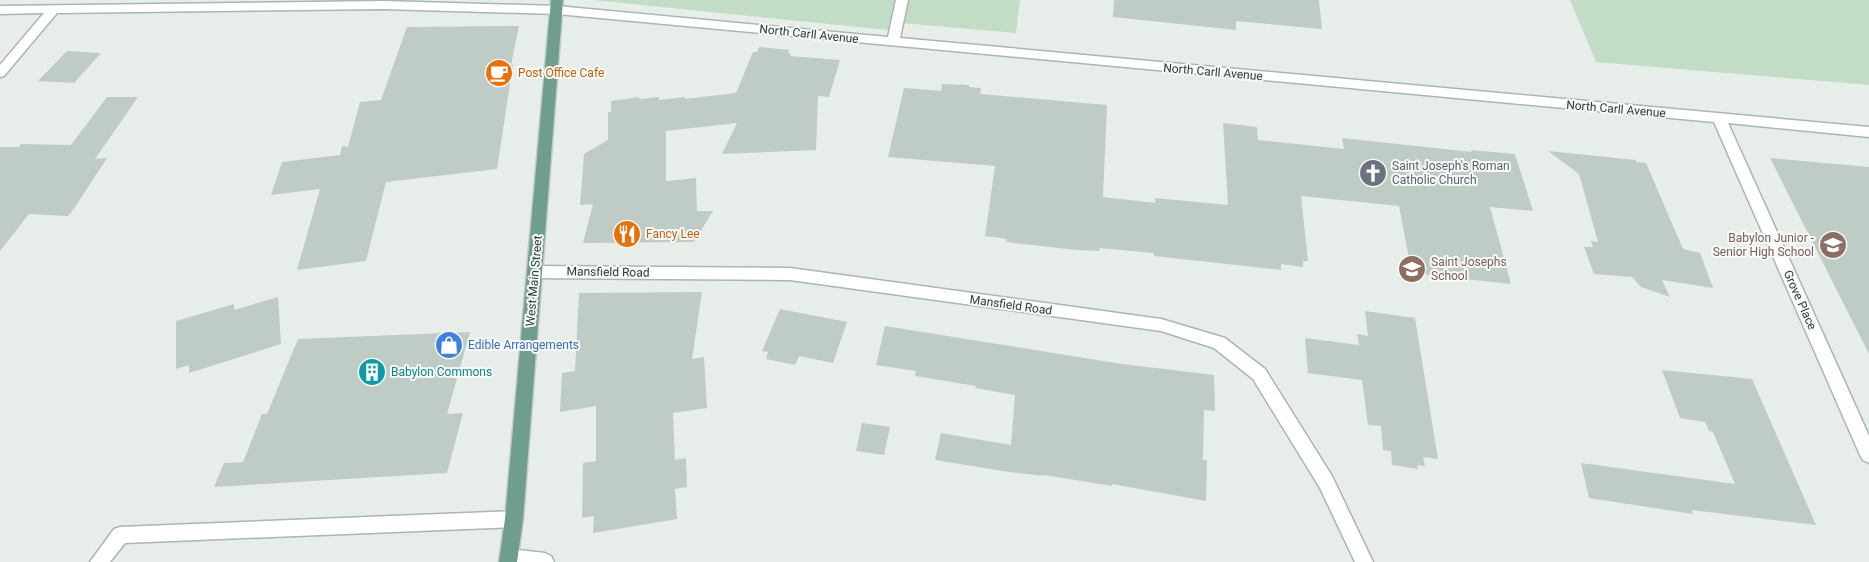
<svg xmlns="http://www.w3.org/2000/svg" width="1869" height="562" viewBox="0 0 1869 562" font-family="Roboto,sans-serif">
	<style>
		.green { fill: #c2dcc6 }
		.building { fill: #bfcbc5 }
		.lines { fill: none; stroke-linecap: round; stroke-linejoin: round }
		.minor-casing { stroke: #aab6b0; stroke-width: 3 }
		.primary-casing { stroke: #c3c9c7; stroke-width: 3 }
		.minor { fill: #fff; fill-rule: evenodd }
		.primary { fill: #709e8e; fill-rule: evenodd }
		.labels { text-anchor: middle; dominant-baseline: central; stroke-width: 4; stroke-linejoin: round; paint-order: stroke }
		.street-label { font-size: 12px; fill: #273e36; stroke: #f7faf8 }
		.food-label { font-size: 12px; fill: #c56008; stroke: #f7faf8; text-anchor: start }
		.worship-label { font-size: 12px; fill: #5b616d; stroke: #f7faf8; text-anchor: start }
		.education-label { font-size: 12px; fill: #785e54; stroke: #f7faf8; text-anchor: end }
		.shop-label { font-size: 12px; fill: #366cbe; stroke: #f7faf8; text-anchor: start }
		.culture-label { font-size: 12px; fill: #0d838f; stroke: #f7faf8; text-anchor: start }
	</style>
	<rect width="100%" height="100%" fill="#e7eeea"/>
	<!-- green -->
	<path class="green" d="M 593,0 L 1020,0 L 1016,33 L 890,22 L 888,30 Z
		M 1570,0 L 1869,0 L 1869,85 L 1596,62 Z"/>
	<!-- building -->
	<path class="building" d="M 1114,0 L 1319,0 L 1322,29 L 1236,21 L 1236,30 L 1113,17 Z
		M 519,26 L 511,65 L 513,64 L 497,169 L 386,182 L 366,261 L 297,270 L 320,189 L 271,195 L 282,162 L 340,155 L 342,146 L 348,147 L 360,102 L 381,100 L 407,27 Z
		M 759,47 L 789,50 L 788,53 L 791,54 L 790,56 L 840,60 L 829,97 L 818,96 L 816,150 L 722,154 L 737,123 L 666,131 L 666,181 L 696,178 L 697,211 L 713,211 L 694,242 L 583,243 L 593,204 L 580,205 L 584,154 L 608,140 L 608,112 L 611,112 L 611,101 L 639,97 L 639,99 L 659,97 L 659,100 L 685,97 L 685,99 L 736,93 L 753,52 L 757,52 Z
		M 67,51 L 101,53 L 74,83 L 38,81 Z
		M 942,84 L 969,85 L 969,87 L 981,88 L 980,94 L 1107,105 L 1103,197 L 1155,203 L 1155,198 L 1228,205 L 1223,123 L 1257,127 L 1258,140 L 1344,149 L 1342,138 L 1472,152 L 1471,150 L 1515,154 L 1533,211 L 1490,207 L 1511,284 L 1419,274 L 1418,265 L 1410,264 L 1399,206 L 1301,196 L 1308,261 L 1303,261 L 1303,267 L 1281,264 L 1281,270 L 1154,256 L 1154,253 L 1099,248 L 1100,251 L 1076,250 L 1006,242 L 1007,239 L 985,236 L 995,166 L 888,157 L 904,88 L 941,91 Z
		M 107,97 L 138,97 L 95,159 L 107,158 L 75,207 L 68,216 L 29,214 L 0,251 L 0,147 L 19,147 L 21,144 L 71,145 Z
		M 1548,151 L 1636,160 L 1636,162 L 1646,163 L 1683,249 L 1700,253 L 1713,288 L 1662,280 L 1670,297 L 1641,287 L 1632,277 L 1594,274 L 1584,247 L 1593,247 L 1591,241 L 1598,242 L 1579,174 Z
		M 1770,158 L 1869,167 L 1869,354 Z
		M 702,292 L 692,359 L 704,357 L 707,408 L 673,413 L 675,460 L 686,458 L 687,487 L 675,489 L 677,519 L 593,533 L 594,516 L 582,518 L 583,463 L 596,461 L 596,406 L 560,412 L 562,373 L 575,371 L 579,293 Z
		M 278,297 L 281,344 L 189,373 L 189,365 L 176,369 L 176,321 L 234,304 L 234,310 Z
		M 780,309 L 847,322 L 833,363 L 799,356 L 795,365 L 766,359 L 768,352 L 762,351 Z
		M 1365,311 L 1415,318 L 1438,459 L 1423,457 L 1425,466 L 1417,465 L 1418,469 L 1392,465 L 1391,451 L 1383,450 L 1381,426 L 1368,425 L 1362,380 L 1308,373 L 1305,338 L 1359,345 L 1357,334 L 1368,336 Z
		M 885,326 L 1122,364 L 1214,375 L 1215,411 L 1204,410 L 1203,460 L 1207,460 L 1206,501 L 1112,484 L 1112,486 L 1044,475 L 1044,476 L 1009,472 L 935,460 L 941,433 L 1011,445 L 1015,395 L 975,388 L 976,386 L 915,376 L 916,371 L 876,365 Z
		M 470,332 L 447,414 L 463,413 L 447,473 L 214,487 L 224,463 L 243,462 L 262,414 L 267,414 L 298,339 Z
		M 1662,370 L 1752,379 L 1816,525 L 1692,510 L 1693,514 L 1589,498 L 1581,463 L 1735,484 L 1713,432 L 1709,431 L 1705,422 L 1680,418 Z
		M 862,423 L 890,427 L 884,455 L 856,451 Z"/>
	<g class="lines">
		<!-- minor casing -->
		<g class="minor-casing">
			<path id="minor" d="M 896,0 L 908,0 L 900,38 L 1869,127 L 1869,137 L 1728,123 L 1869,436 L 1869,463 L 1863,460 L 1860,455 L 1714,122 L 557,14 L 384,9 L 57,13 L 4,76 L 0,77 L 0,65 L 44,13 L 0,14 L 0,6 L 384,1 L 557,6 L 888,37 Z
				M 534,266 L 790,268 L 1161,319 L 1225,338 L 1265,369 L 1332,476 L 1373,562 L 1355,562 L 1320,488 L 1253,379 L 1214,348 L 1161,331 L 790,280 L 534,278 L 529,276 L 527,272 L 529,268 Z
				M 514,511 L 520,513 L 523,519 L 520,525 L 514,527 L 125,543 L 110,562 L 90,562 L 114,529 L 120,527 Z
				M 509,549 L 545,553 L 551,556 L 554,562 L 502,562 L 500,558 L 503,552 Z"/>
		</g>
		<!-- primary casing -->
		<g class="primary-casing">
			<path id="primary" d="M 551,0 L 563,0 L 523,519 L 517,562 L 499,562 L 505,519 Z"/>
		</g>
		<!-- minor -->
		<use href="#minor" class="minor"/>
		<!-- primary -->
		<use href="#primary" class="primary"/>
	</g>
	<!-- icons -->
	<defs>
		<g id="cafe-disc" transform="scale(1.4375)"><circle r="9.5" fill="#e8710a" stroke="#f7faf8"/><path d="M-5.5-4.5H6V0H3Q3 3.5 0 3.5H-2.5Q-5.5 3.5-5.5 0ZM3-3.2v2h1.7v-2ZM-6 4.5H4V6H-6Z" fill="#fff"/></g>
		<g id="church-disc" transform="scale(1.4375)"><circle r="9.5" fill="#6b7280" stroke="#f7faf8"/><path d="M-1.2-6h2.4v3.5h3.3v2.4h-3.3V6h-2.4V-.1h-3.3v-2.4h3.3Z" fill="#fff"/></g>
		<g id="restaurant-disc" transform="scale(1.4375)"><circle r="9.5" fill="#e8710a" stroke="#f7faf8"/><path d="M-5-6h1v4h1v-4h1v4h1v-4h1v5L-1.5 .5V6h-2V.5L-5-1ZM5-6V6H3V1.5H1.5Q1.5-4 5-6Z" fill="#fff"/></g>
		<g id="school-disc" transform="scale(1.4375)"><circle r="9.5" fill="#8d6e63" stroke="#f7faf8"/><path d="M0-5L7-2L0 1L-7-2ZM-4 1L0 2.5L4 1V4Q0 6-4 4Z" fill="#fff"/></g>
		<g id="shop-disc" transform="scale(1.4375)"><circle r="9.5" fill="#3f7fe0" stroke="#f7faf8"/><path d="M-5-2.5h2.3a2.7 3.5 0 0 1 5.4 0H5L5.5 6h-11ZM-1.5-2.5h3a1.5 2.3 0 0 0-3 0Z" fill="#fff"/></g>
		<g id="building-disc" transform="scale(1.4375)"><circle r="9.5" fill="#0f9aa8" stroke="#f7faf8"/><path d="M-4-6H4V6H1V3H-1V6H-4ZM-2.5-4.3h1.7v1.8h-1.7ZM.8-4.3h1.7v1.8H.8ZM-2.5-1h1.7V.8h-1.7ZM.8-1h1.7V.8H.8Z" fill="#fff"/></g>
	</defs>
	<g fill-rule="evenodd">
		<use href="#cafe-disc" x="499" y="73"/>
		<use href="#church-disc" x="1373" y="173"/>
		<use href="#restaurant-disc" x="627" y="234"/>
		<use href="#school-disc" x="1833" y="245"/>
		<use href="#school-disc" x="1412" y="269"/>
		<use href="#shop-disc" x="449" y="345"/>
		<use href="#building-disc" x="372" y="372"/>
	</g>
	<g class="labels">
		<!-- street labels -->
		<g class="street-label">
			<text transform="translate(809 34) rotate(6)">North Carll Avenue</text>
			<text transform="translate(1213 72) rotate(5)">North Carll Avenue</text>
			<text transform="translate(1616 109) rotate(5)">North Carll Avenue</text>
			<text transform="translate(608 272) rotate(1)">Mansfield Road</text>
			<text transform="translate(534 281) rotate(-85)">West Main Street</text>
			<text transform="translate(1800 300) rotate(66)">Grove Place</text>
			<text transform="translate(1011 305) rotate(8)">Mansfield Road</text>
		</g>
		<!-- food labels -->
		<g class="food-label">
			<text x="518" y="73">Post Office Cafe</text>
			<text x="646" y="234">Fancy Lee</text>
		</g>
		<!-- worship labels -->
		<g class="worship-label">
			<text x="1392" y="166">Saint Joseph's Roman<tspan x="1392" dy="14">Catholic Church</tspan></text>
		</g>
		<!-- education labels -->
		<g class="education-label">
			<text x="1814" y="238">Babylon Junior -<tspan x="1814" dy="14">Senior High School</tspan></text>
			<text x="1431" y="262" text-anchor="start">Saint Josephs<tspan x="1431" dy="14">School</tspan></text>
		</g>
		<!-- shop labels -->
		<g class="shop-label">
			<text x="468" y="345">Edible Arrangements</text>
		</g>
		<!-- culture labels -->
		<g class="culture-label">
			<text x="391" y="372">Babylon Commons</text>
		</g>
	</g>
</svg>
